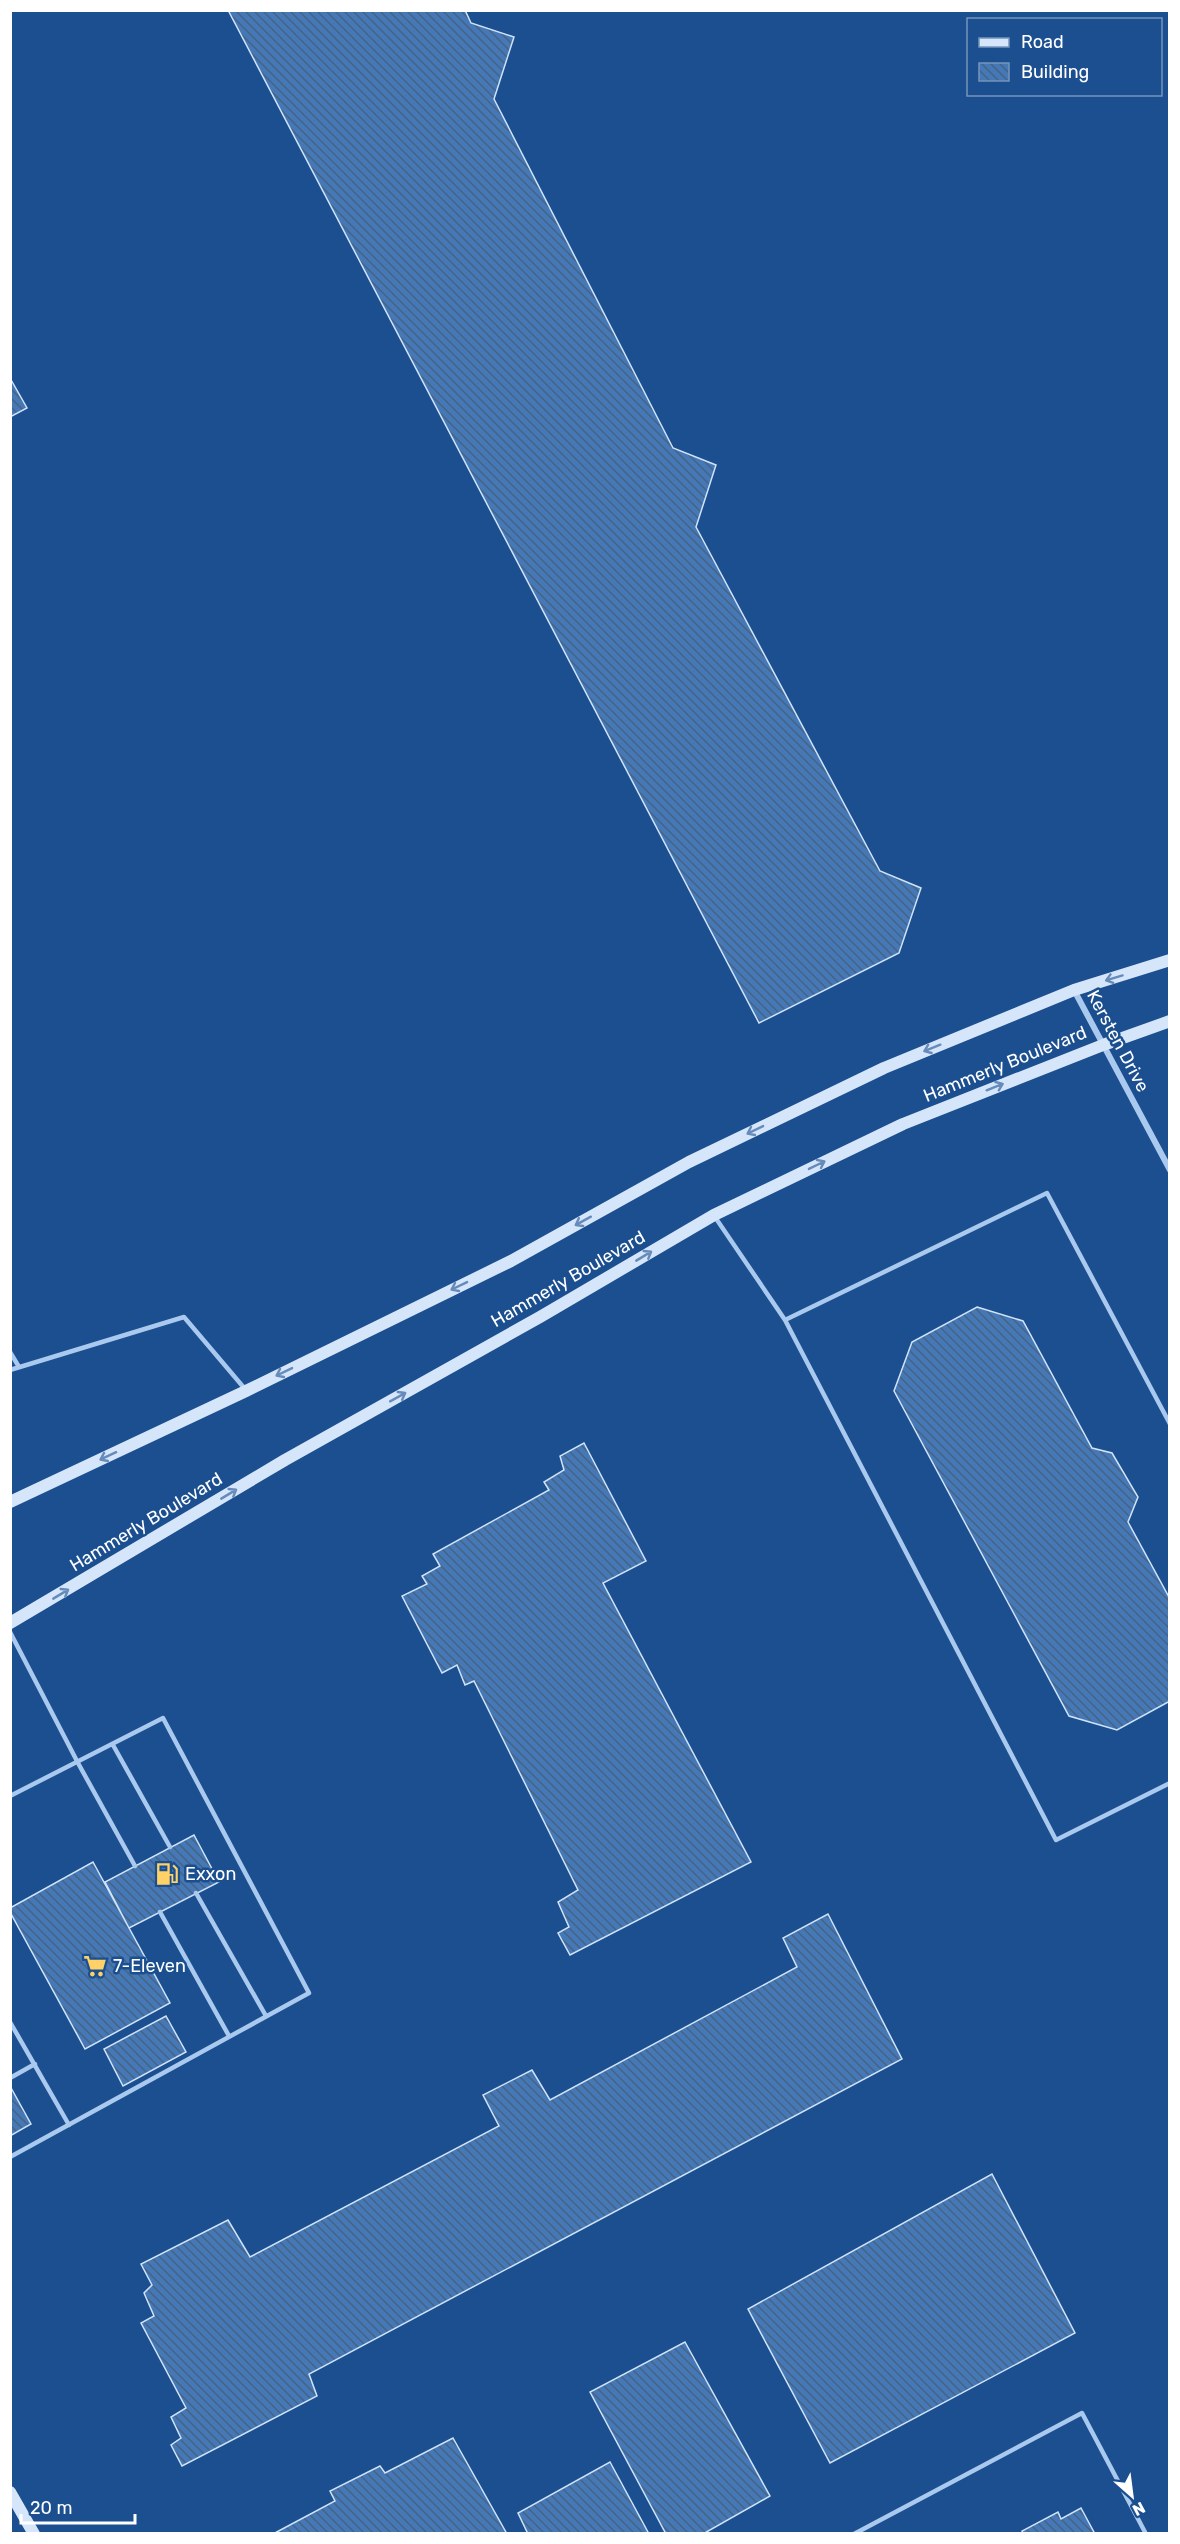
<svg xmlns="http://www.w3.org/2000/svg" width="1180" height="2544" viewBox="0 0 1180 2544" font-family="Rubik,sans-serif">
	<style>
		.building { fill: url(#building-back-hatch); stroke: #cfe3fa; stroke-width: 1.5 }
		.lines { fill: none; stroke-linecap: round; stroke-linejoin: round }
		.lane { stroke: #a9c9ee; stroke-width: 4.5 }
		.street { stroke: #a9c9ee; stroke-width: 6 }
		.secondary { stroke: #d6e6fa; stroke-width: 12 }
		.oneway { stroke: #668bba }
		.labels { text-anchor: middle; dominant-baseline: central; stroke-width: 5; stroke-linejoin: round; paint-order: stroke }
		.street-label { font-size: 18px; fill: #fff; stroke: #1b4f8f }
		.poi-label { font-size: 18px; fill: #fff; stroke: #1b4f8f; text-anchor: start }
	</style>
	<defs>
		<pattern id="building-back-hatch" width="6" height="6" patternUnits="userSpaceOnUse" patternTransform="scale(1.5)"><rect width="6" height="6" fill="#4478b7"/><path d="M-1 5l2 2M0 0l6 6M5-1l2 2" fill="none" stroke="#486282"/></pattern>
	</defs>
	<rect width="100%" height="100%" fill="#1b4f8f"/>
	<!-- building -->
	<path class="building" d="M 228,10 L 465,10 L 471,23 L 514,37 L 494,99 L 673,448 L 716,465 L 696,527 L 880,871 L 921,888 L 899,953 L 759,1023 Z
		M 10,378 L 27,408 L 10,417 Z
		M 977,1307 L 1023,1321 L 1092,1448 L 1112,1453 L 1138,1497 L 1128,1522 L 1170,1599 L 1170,1701 L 1117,1730 L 1069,1716 L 894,1391 L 912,1342 Z
		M 584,1443 L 646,1561 L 603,1583 L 751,1862 L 570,1955 L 558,1933 L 569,1927 L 558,1902 L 578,1890 L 474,1681 L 465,1685 L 457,1665 L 442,1673 L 402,1596 L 427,1584 L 422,1576 L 440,1566 L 433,1554 L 549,1490 L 544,1482 L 564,1470 L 560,1456 Z
		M 194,1835 L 219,1882 L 129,1928 L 105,1882 Z
		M 93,1862 L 170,2003 L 85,2049 L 10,1912 L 10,1908 Z
		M 828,1914 L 902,2059 L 309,2374 L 317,2396 L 182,2466 L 171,2445 L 181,2438 L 171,2417 L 186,2408 L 141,2323 L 154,2316 L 144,2293 L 152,2285 L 141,2264 L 228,2220 L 250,2257 L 499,2126 L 483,2095 L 532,2070 L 550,2100 L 797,1967 L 783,1938 Z
		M 166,2016 L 186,2052 L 123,2086 L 104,2049 Z
		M 10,2086 L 31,2124 L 10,2136 Z
		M 992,2174 L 1075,2333 L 830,2463 L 748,2309 Z
		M 685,2342 L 770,2496 L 703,2534 L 666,2534 L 590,2392 Z
		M 453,2438 L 507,2534 L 273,2534 L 335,2501 L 330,2491 L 380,2466 L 385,2473 Z
		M 610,2462 L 649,2534 L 528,2534 L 518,2513 Z
		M 1081,2508 L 1095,2534 L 1023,2534 L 1022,2531 L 1058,2512 L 1061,2519 Z"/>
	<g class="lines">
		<!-- lane -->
		<path class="lane" d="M 715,1217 L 785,1320 L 1056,1840 L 1170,1783
			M 785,1320 L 1047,1193 L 1170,1424
			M 10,1352 L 19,1367
			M 10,1370 L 184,1317 L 245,1389
			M 10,1632 L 78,1763 L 135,1866
			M 113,1745 L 170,1847
			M 10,1796 L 163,1718 L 309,1993 L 10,2157
			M 196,1893 L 266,2016
			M 160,1912 L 229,2036
			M 10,2022 L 69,2125
			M 10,2078 L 35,2064
			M 854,2534 L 1082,2413 L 1146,2534"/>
		<!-- street -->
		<path class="street" d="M 1074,990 L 1170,1170"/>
		<!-- secondary -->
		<path class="secondary" d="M 10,1502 L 246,1391 L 511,1261 L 689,1162 L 884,1068 L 1074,990 L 1170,960
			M 10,1623 L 285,1460 L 540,1317 L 714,1215 L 903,1124 L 1103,1045 L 1170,1021
			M 10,2492 L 34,2534"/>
	</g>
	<!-- one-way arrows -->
	<defs><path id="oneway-shaft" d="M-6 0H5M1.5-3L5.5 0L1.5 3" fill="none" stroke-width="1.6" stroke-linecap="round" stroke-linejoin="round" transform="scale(1.5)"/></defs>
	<g class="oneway">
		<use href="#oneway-shaft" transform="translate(1114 978) rotate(163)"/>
		<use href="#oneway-shaft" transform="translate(932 1048) rotate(158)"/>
		<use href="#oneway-shaft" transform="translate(995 1087) rotate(-22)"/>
		<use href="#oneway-shaft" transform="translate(755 1130) rotate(154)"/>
		<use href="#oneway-shaft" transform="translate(817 1165) rotate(-26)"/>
		<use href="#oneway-shaft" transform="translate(583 1221) rotate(151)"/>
		<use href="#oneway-shaft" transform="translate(644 1256) rotate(-31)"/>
		<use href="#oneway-shaft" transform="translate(459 1286) rotate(154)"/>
		<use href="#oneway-shaft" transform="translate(284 1372) rotate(154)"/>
		<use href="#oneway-shaft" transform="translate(398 1397) rotate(-29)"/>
		<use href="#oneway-shaft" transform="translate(108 1456) rotate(155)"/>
		<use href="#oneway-shaft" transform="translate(229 1494) rotate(-31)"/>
		<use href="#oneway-shaft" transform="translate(61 1594) rotate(-31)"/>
	</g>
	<!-- icons -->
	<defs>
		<g id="fuel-bare" transform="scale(1.8)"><path d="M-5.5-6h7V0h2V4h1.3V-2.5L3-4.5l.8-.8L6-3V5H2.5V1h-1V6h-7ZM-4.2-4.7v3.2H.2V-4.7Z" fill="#ffd166" stroke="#1b4f8f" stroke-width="2.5" paint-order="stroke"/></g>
		<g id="supermarket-bare" transform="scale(1.8)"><path d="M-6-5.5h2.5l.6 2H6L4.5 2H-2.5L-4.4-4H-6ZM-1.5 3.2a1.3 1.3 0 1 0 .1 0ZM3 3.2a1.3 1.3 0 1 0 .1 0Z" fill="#ffd166" stroke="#1b4f8f" stroke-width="2.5" paint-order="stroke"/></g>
	</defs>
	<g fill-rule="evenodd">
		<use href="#fuel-bare" x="167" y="1874"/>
		<use href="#supermarket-bare" x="95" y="1966"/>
	</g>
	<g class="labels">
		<!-- street labels -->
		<g class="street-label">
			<text transform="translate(1118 1041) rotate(62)">Kersten Drive</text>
			<text transform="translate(1005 1064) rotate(-22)">Hammerly Boulevard</text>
			<text transform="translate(568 1279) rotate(-30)">Hammerly Boulevard</text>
			<text transform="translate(146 1522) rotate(-31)">Hammerly Boulevard</text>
		</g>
		<!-- poi labels -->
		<g class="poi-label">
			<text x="185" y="1874">Exxon</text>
			<text x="113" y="1966">7-Eleven</text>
		</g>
	</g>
	<!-- border -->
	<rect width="1180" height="2544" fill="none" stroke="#ffffff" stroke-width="24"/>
	<!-- legend -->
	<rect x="967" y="18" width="195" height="78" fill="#1b4f8f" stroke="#7695bc" stroke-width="1.5"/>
	<rect x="979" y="38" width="30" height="9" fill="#d6e6fa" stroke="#7695bc" stroke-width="1.5"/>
	<text x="1021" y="48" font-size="18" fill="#ffffff">Road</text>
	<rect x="979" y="63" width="30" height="18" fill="url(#building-back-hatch)" stroke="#7695bc" stroke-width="1.5"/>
	<text x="1021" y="78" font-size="18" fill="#ffffff">Building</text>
	<!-- north arrow -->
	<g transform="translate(1132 2496) rotate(152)" stroke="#1b4f8f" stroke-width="4.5" paint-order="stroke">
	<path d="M0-4.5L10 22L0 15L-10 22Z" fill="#ffffff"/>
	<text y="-9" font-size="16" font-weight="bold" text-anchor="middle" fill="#ffffff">N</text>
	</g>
	<!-- scale -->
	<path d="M21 2514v9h114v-9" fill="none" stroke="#ffffff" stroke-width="3"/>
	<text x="30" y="2514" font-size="18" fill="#ffffff" stroke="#1b4f8f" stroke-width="4.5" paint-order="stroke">20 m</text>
</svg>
